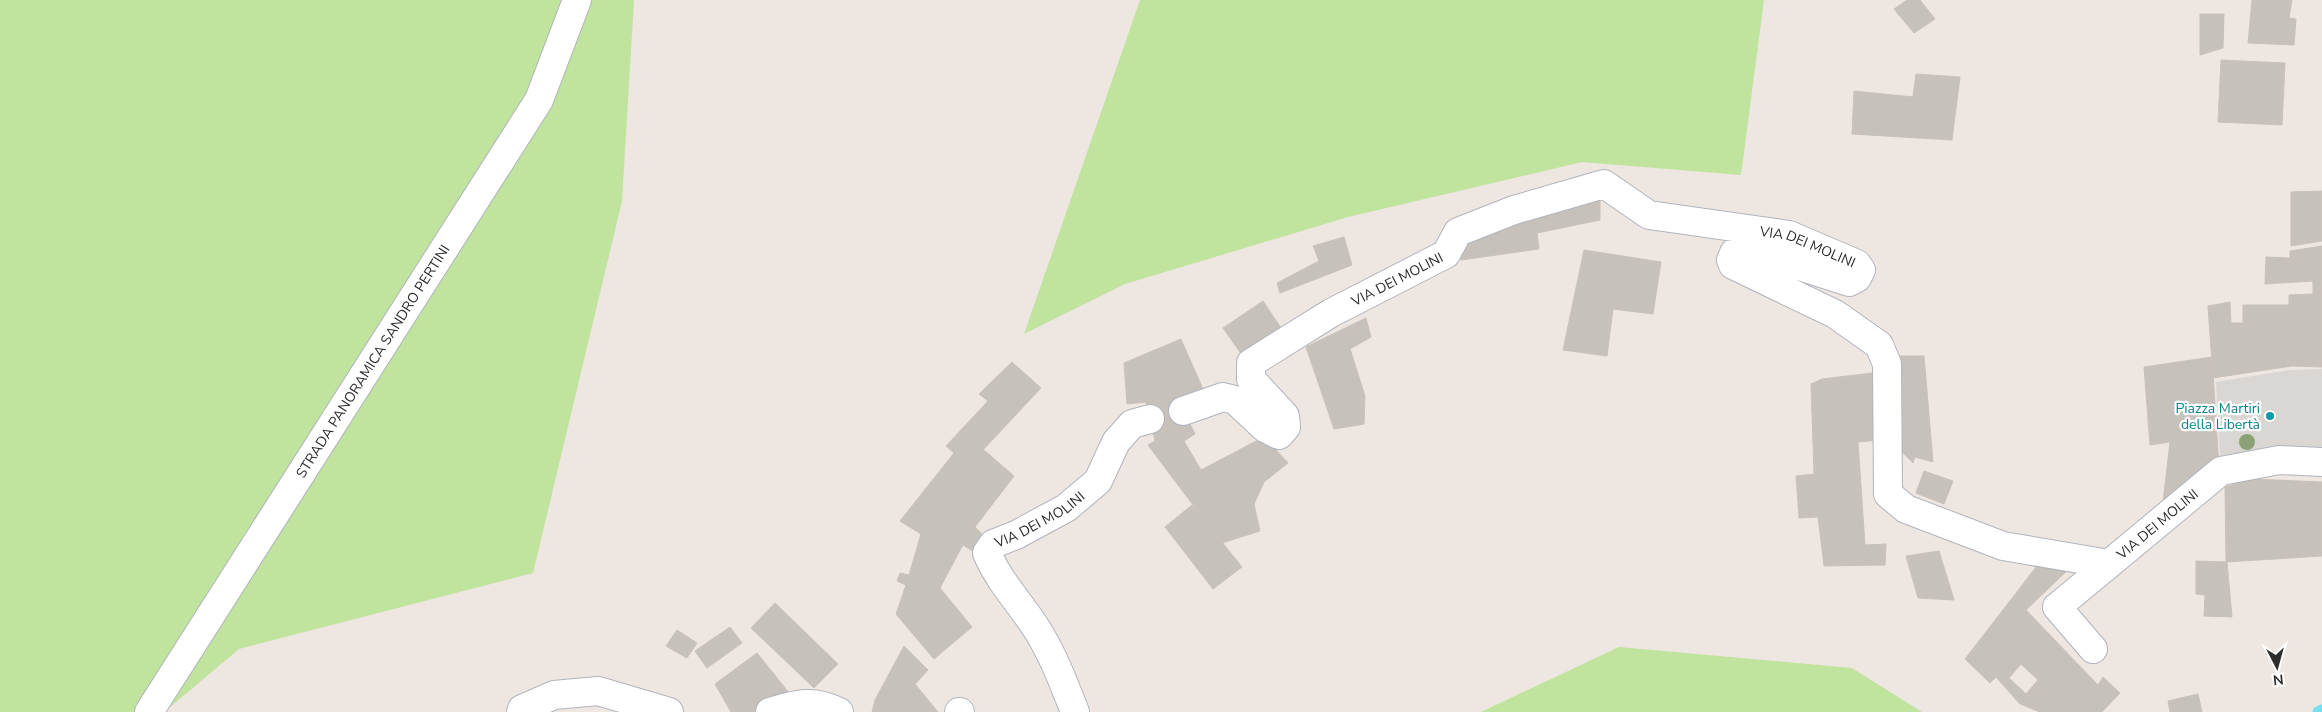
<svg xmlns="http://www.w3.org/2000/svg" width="2322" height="712" viewBox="0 0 2322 712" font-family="'Nunito Sans',sans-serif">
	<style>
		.green { fill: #c0e39e }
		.plaza { fill: #dad6d3 }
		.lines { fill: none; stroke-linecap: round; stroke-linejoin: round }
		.stream { stroke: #76dfed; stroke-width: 11 }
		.building { fill: #c7c1bb; stroke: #cac1b9; fill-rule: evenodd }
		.minor-tunnel { stroke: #c7c1bc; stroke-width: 28; stroke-dasharray: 28 14; stroke-linecap: butt }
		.minor-casing { stroke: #b0b4bd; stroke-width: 30 }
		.minor { stroke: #fff; stroke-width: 28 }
		.tree { fill: #8aa274 }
		.culture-dot { fill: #0f9aa8; stroke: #fff; stroke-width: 2 }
		.labels { text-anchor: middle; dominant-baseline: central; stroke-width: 4.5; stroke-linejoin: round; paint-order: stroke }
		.street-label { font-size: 14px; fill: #2d2d2d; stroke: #fff }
		.culture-label { font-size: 14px; fill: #0d838f; stroke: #fff; text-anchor: end }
	</style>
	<rect width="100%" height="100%" fill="#eee6e0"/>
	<!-- green -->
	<path class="green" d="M 0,0 L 634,0 L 622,201 L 533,573 L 239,649 L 164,712 L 0,712 Z
		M 1140,0 L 1764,0 L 1741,175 L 1582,162 L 1348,217 L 1125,284 L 1024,334 Z
		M 1619,647 L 1852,668 L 1922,712 L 1481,712 Z"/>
	<!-- plaza -->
	<path class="plaza" d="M 2322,369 L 2322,452 L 2283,451 L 2220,456 L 2216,382 L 2290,370 Z"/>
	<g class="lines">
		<!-- stream -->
		<path class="stream" d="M 2318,712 L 2322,710"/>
	</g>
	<!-- building -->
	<path class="building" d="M 1907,0 L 1920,0 L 1935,19 L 1914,33 L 1894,9 Z
		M 2252,0 L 2292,0 L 2289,18 L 2296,19 L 2294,45 L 2248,43 Z
		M 2200,14 L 2224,14 L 2223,48 L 2200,55 Z
		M 2221,60 L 2285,63 L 2282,125 L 2218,122 Z
		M 1916,74 L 1960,77 L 1952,140 L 1852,134 L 1854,91 L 1913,97 Z
		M 2322,191 L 2322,241 L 2291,246 L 2291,192 Z
		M 1600,192 L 1600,220 L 1537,233 L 1539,249 L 1461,260 L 1461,236 Z
		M 1344,237 L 1352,265 L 1280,293 L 1277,283 L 1319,261 L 1313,246 Z
		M 2322,246 L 2322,294 L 2313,294 L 2313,281 L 2265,284 L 2266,257 L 2290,258 L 2290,251 Z
		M 1584,250 L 1661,262 L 1653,314 L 1613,309 L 1607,356 L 1563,350 Z
		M 2313,294 L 2322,294 L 2322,367 L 2292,366 L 2213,378 L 2208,306 L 2230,302 L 2231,323 L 2243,323 L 2243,305 L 2289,305 L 2289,295 Z
		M 1263,301 L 1281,328 L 1242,355 L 1223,328 Z
		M 1366,318 L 1371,337 L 1350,349 L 1365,396 L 1364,424 L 1334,429 L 1306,347 Z
		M 1181,339 L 1206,396 L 1182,408 L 1146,402 L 1127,404 L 1124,363 Z
		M 1892,356 L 1924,356 L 1933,462 L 1915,457 L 1913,463 L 1895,445 Z
		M 2212,357 L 2219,468 L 2161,519 L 2170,442 L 2150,445 L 2144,367 Z
		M 1012,362 L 1041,388 L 983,450 L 961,430 L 988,401 L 979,394 Z
		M 1881,372 L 1880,440 L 1858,442 L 1865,545 L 1886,544 L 1885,565 L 1824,566 L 1818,517 L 1799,518 L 1796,476 L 1814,474 L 1811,384 L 1822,379 Z
		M 1146,402 L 1182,408 L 1195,434 L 1155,441 Z
		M 961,430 L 1014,476 L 975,527 L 923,492 L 954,453 L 946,446 Z
		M 1195,434 L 1184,441 L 1201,470 L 1178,485 L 1148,445 L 1155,441 Z
		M 1264,437 L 1288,463 L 1264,482 L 1254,504 L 1260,531 L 1222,543 L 1178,485 L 1201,470 Z
		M 1924,471 L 1953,481 L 1944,504 L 1916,493 Z
		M 2252,479 L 2322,482 L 2322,556 L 2226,562 L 2225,487 Z
		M 923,492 L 975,527 L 987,539 L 973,551 L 963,545 L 959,552 L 921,534 L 900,521 Z
		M 1192,505 L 1242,567 L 1213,589 L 1165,527 Z
		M 921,534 L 959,552 L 940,588 L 972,627 L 934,659 L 896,614 L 906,585 L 897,581 L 900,573 L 909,575 Z
		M 1939,551 L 1954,600 L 1918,598 L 1906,556 Z
		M 2196,561 L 2227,562 L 2232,617 L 2204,616 L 2205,595 L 2196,594 Z
		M 2040,562 L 2071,567 L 2026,610 L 2098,685 L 2103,677 L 2120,693 L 2102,712 L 2040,712 L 2020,704 L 1996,677 L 1990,683 L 1965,659 ZM 2021,664 L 2038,680 L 2026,694 L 2009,678 Z
		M 775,603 L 838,664 L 814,688 L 751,628 Z
		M 730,627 L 742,643 L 707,668 L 695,651 Z
		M 677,630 L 697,643 L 687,658 L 666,646 Z
		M 904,646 L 928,670 L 915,684 L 938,712 L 872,712 L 875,700 Z
		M 757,653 L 790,694 L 768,712 L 731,712 L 715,684 Z
		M 2198,694 L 2202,712 L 2170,712 L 2168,701 Z"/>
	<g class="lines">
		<!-- minor-tunnel -->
		<path class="minor-tunnel" d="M 1150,419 L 1183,411"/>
		<!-- minor casing -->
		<g class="minor-casing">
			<g id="minor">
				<path id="s1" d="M 1183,411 L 1223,397 L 1235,400 L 1265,428 L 1279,435 L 1286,427 L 1285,416 L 1251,379 L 1251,363 L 1331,313 L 1446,254 L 1458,232 L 1514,210 L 1604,184 L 1649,215 L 1789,235 L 1857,264 L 1861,270 L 1857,278 L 1849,282 L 1796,265 L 1741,253 L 1734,253 L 1731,260 L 1733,265 L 1835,314 L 1879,345 L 1887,364 L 1888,494 L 1906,509 L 2003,546 L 2109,564 L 2221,471 L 2279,460 L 2322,462"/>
				<path d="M 2093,649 L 2057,607 L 2109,564"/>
				<path id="s2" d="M 149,712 L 539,100 L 577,0"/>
				<path d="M 521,712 L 522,709 L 554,695 L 598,691 L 669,712"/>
				<path d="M 770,712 C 797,704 813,699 839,712"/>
				<path d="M 959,712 L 960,712"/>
				<path id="s3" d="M 1075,712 C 1064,684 1054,657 1038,631 C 1022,605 999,582 987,553 L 993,544 L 1016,535 L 1066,508 L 1098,481 L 1116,442 L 1132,424 L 1150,419"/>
			</g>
		</g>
		<!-- minor -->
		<use href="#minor" class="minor"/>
	</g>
	<!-- trees -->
	<circle class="tree" cx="2247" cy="442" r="8"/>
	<!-- markers -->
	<circle class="culture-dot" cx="2270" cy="416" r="5"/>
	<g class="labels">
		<!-- street labels -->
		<g class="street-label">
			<text stroke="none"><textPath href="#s1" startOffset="819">VIA DEI MOLINI</textPath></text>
			<text stroke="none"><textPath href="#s1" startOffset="368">VIA DEI MOLINI</textPath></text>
			<text stroke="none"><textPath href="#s2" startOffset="416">STRADA PANORAMICA SANDRO PERTINI</textPath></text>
			<text stroke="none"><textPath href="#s3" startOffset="246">VIA DEI MOLINI</textPath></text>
			<text stroke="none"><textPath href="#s1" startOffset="1644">VIA DEI MOLINI</textPath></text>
		</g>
		<!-- culture labels -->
		<g class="culture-label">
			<text x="2260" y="408">Piazza Martiri<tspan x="2260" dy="16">della Libertà</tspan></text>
		</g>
	</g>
	<!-- north arrow -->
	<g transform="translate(2277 667) rotate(174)" stroke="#ffffff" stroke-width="4" paint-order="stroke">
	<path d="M0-4L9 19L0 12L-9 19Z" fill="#2d2d2d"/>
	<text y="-8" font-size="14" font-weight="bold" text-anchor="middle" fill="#2d2d2d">N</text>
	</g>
</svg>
